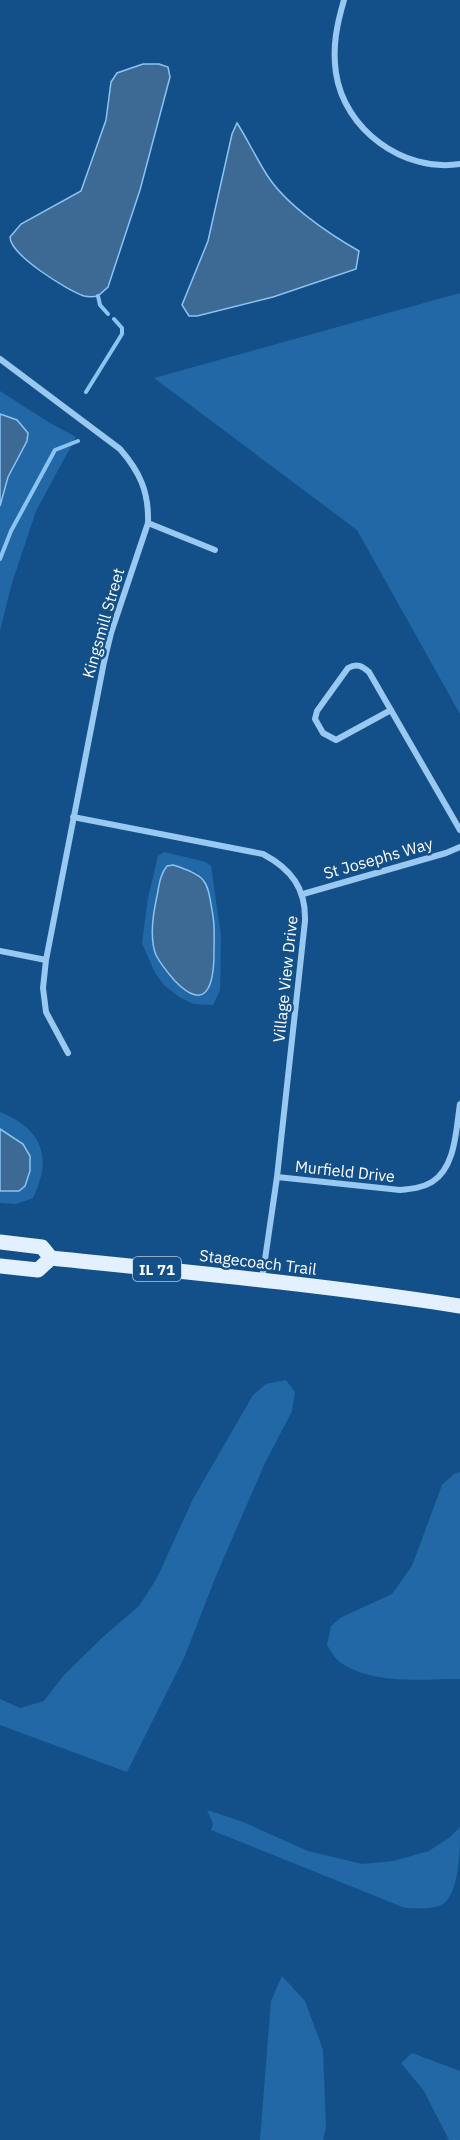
<svg xmlns="http://www.w3.org/2000/svg" width="460" height="2140" viewBox="0 0 460 2140" font-family="'IBM Plex Sans',sans-serif">
	<style>
		.green { fill: #2268a7; fill-rule: evenodd }
		.water { fill: #3d6a94; stroke: #8bc4f3; stroke-width: 1.5 }
		.lines { fill: none; stroke-linecap: round; stroke-linejoin: round }
		.stream { stroke: #8bc4f3; stroke-width: 4 }
		.street { stroke: #99c8f0; stroke-width: 6 }
		.primary { stroke: #e2f0ff; stroke-width: 15 }
		.labels { text-anchor: middle; dominant-baseline: central; stroke-width: 5; stroke-linejoin: round; paint-order: stroke }
		.shield { fill: #135089; stroke: #b8cadc; stroke-width: 1.5 }
		.shield-label { font-size: 15px; font-weight: bold; fill: #fff }
		.street-label { font-size: 16px; fill: #fff; stroke: #135089 }
	</style>
	<rect width="100%" height="100%" fill="#135089"/>
	<!-- green -->
	<path class="green" d="M 460,293 L 460,714 L 357,530 L 154,378 Z
		M 0,391 L 50,423 L 76,437 L 36,511 L 12,583 L 0,630 L 0,506 L 8,477 L 27,441 L 28,434 L 17,420 L 0,414 Z
		M 164,852 L 206,862 L 211,866 L 221,936 L 220,990 L 213,1005 L 194,1004 L 179,997 L 164,985 L 155,973 L 142,943 L 148,898 L 158,856 ZM 173,865 C 183,868 200,871 205,881 C 216,901 216,956 213,978 L 152,934 L 155,905 L 163,871 Z
		M 0,1112 C 42,1129 53,1157 33,1198 L 16,1204 L 0,1203 L 0,1191 L 10,1192 L 23,1144 L 0,1129 Z
		M 286,1380 L 295,1392 L 292,1411 L 264,1465 L 216,1576 L 184,1658 L 127,1772 L 0,1725 L 0,1699 L 20,1708 L 44,1701 L 64,1675 L 104,1636 L 139,1606 L 157,1578 L 193,1499 L 253,1395 L 266,1384 Z
		M 460,1472 L 460,1679 C 423,1679 374,1685 341,1663 C 335,1659 331,1651 327,1645 L 331,1626 L 340,1618 L 392,1594 L 412,1566 L 442,1485 L 454,1474 Z
		M 207,1810 L 243,1822 L 308,1851 L 362,1864 L 393,1861 L 429,1851 L 450,1837 L 460,1827 C 460,1848 460,1892 443,1904 C 433,1910 417,1908 405,1908 L 211,1830 L 213,1824 Z
		M 282,1976 L 305,2001 L 323,2050 L 326,2127 L 323,2140 L 260,2140 L 271,2001 Z
		M 412,2053 L 460,2071 L 460,2140 L 449,2140 L 424,2091 L 401,2063 Z"/>
	<!-- water -->
	<path class="water" d="M 143,64 L 159,64 L 168,67 L 170,77 L 140,190 L 108,287 L 98,296 C 93,297 89,297 84,296 C 67,290 10,255 10,237 L 21,224 L 81,191 L 106,120 L 111,82 L 117,73 Z
		M 237,123 C 248,140 256,158 267,175 C 286,205 329,234 359,251 L 356,269 L 273,297 L 197,316 L 189,316 L 182,305 L 208,241 L 232,134 Z
		M 0,414 L 17,420 L 28,433 L 27,441 L 8,477 L 0,506 Z
		M 173,865 C 209,876 207,881 213,916 C 215,928 214,941 214,953 C 214,983 207,1014 175,981 C 168,973 161,965 156,955 C 149,938 153,914 157,896 C 159,886 160,874 167,866 Z
		M 0,1129 L 23,1144 L 30,1156 L 30,1171 L 25,1186 L 19,1191 L 0,1191 Z"/>
	<g class="lines">
		<!-- stream -->
		<path class="stream" d="M 98,296 L 100,305 L 108,314
			M 86,392 L 122,334 L 122,328 L 114,319
			M 0,559 L 11,531 L 55,450 L 78,441"/>
		<!-- street -->
		<path class="street" d="M 344,0 C 337,24 332,47 336,73 C 344,129 403,173 460,164
			M 0,359 L 120,449 C 140,472 149,492 148,523 L 111,633 L 104,662 L 46,960 L 43,988 L 46,1012 L 68,1053
			M 148,523 L 215,550
			M 391,710 L 336,740 L 323,733 L 315,719 L 317,711 L 348,668 C 357,663 362,666 369,672 L 460,830
			M 73,817 L 263,854 C 291,869 306,888 305,921 L 277,1177 L 262,1280
			M 303,894 L 446,853 L 460,847
			M 0,951 L 46,960
			M 277,1177 L 400,1190 C 411,1189 422,1188 432,1182 C 456,1167 456,1129 460,1104"/>
		<!-- primary -->
		<path class="primary" d="M 0,1242 L 42,1247 L 51,1258
			M 0,1266 L 38,1270 L 51,1258 C 187,1272 324,1285 460,1306"/>
	</g>
	<g class="labels">
		<!-- shield labels -->
		<rect class="shield" x="133" y="1257" width="48" height="24" rx="4.5"/>
		<g class="shield-label">
			<text x="157" y="1269">IL 71</text>
		</g>
		<!-- street labels -->
		<g class="street-label">
			<text transform="translate(103 623) rotate(-74)">Kingsmill Street</text>
			<text transform="translate(378 858) rotate(-16)">St Josephs Way</text>
			<text transform="translate(285 979) rotate(-84)">Village View Drive</text>
			<text transform="translate(345 1171) rotate(6)">Murfield Drive</text>
			<text transform="translate(258 1262) rotate(7)">Stagecoach Trail</text>
		</g>
	</g>
</svg>
